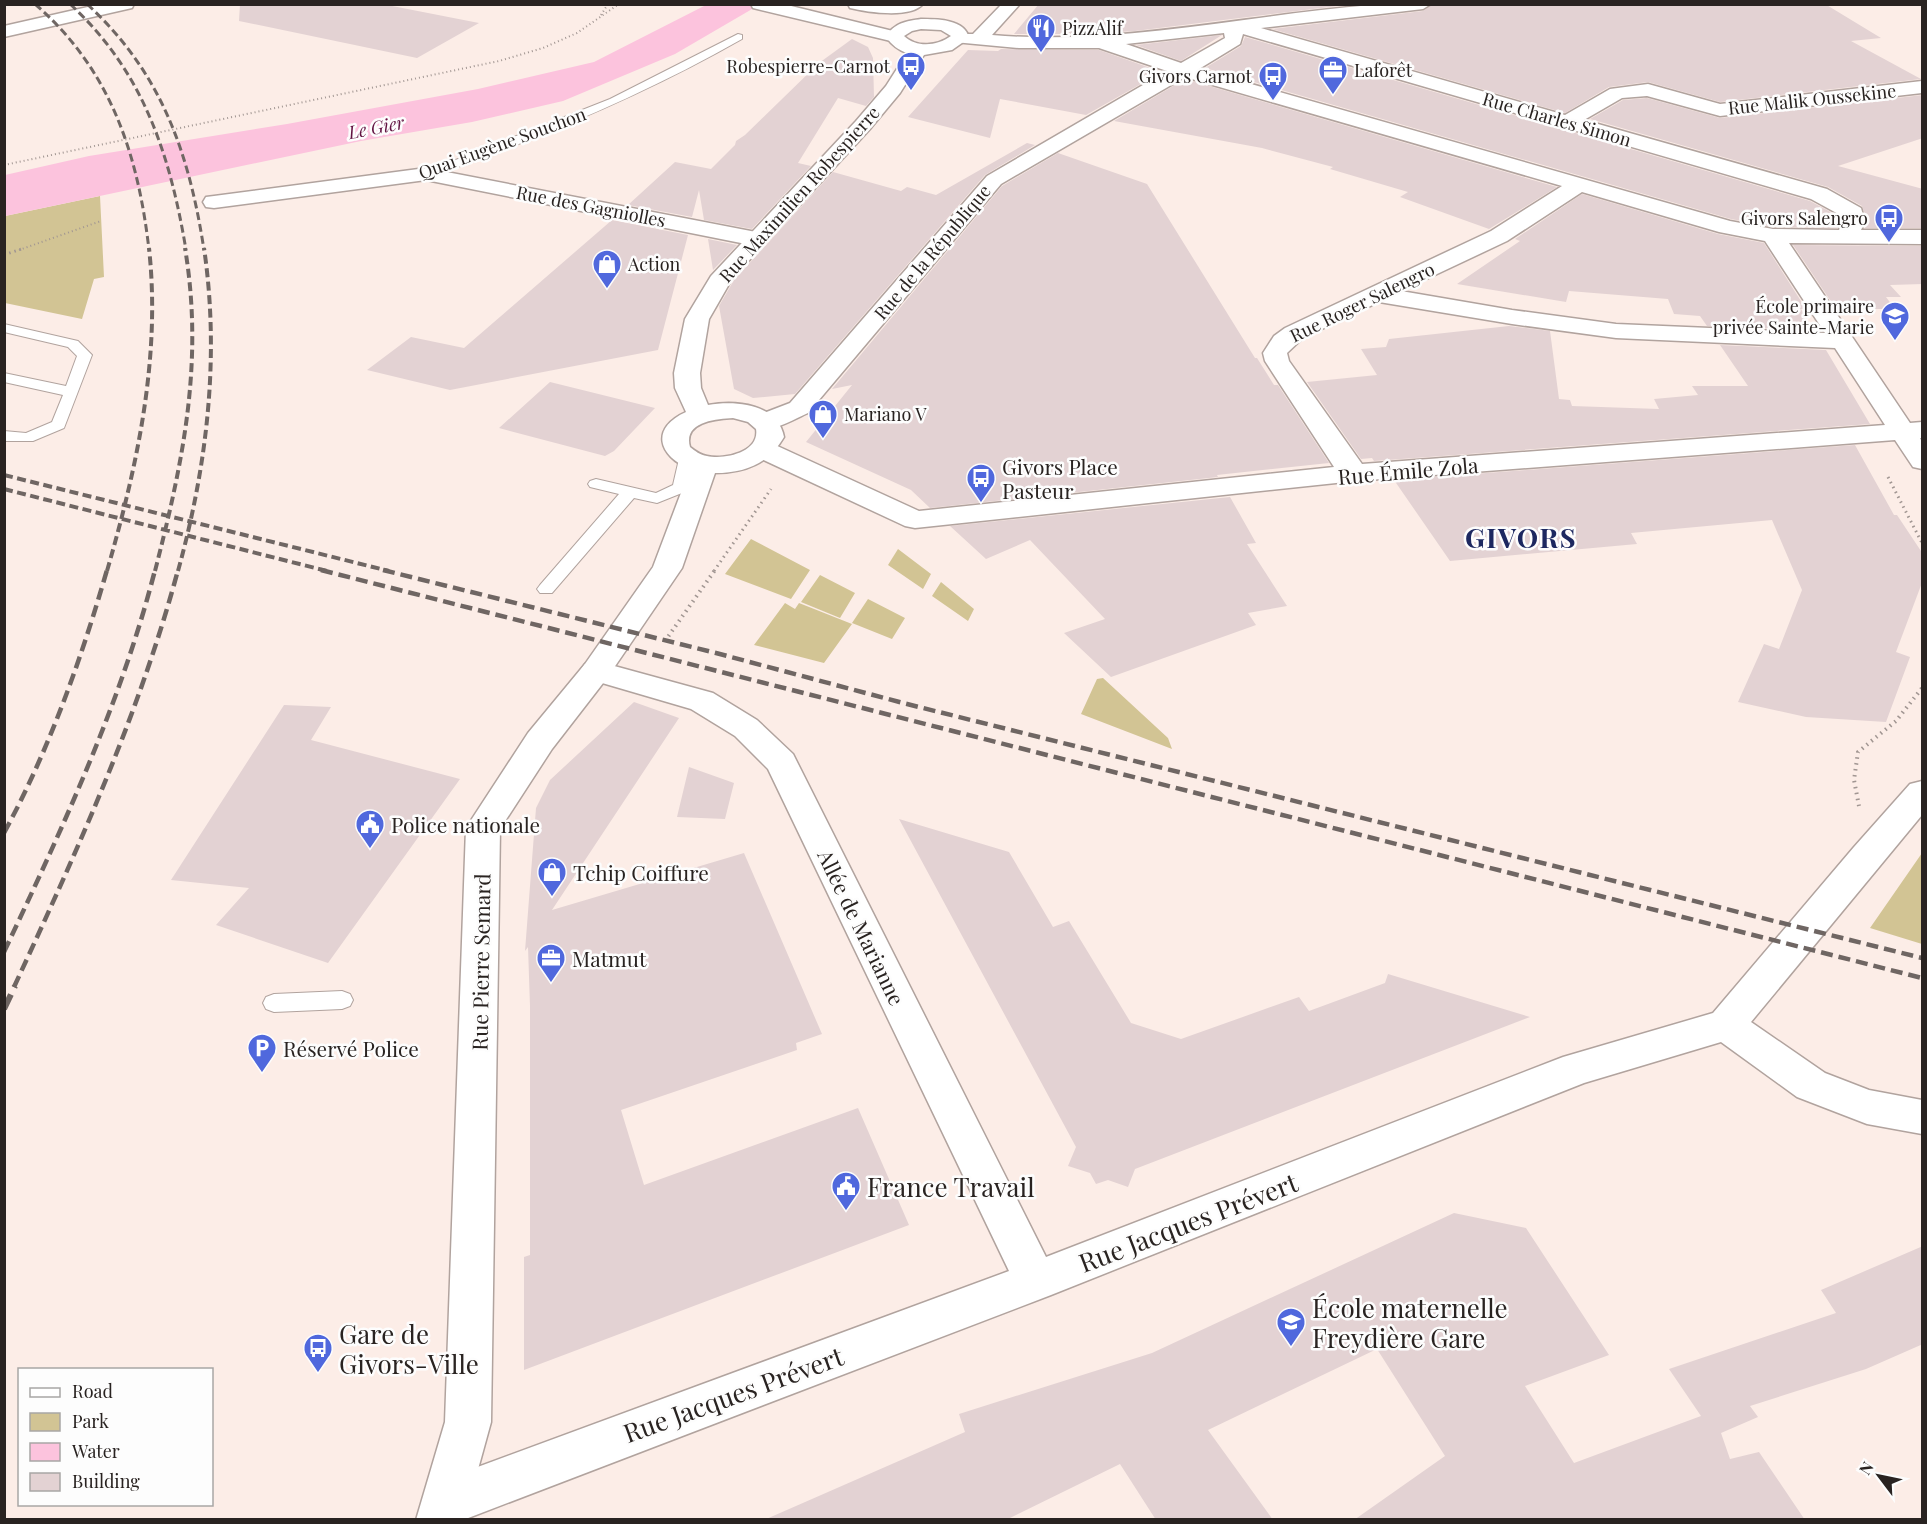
<svg xmlns="http://www.w3.org/2000/svg" width="1927" height="1524" viewBox="0 0 1927 1524" font-family="'Playfair Display',serif">
	<style>
		.green { fill: #d2c494 }
		.water { fill: #fcc3dd }
		.building { fill: #e3d2d3 }
		.lines { fill: none; stroke-linecap: round; stroke-linejoin: round }
		.lane-casing { stroke: #b1a39e; stroke-width: 2 }
		.street-casing { stroke: #b1a39e; stroke-width: 3 }
		.secondary-casing { stroke: #b1a39e; stroke-width: 3 }
		.primary-casing { stroke: #b1a39e; stroke-width: 3 }
		.path-far2 { stroke: #a19692; stroke-width: 2; stroke-dasharray: 1 3; stroke-linecap: butt }
		.path-far1 { stroke: #a19692; stroke-width: 3; stroke-dasharray: 1.5 4; stroke-linecap: butt }
		.path { stroke: #a19692; stroke-width: 4; stroke-dasharray: 1.5 4.5; stroke-linecap: butt }
		.lane { fill: #fff; fill-rule: evenodd }
		.street { fill: #fff; fill-rule: evenodd }
		.secondary { fill: #fff; fill-rule: evenodd }
		.primary { fill: #fff; fill-rule: evenodd }
		.rail-far3 { stroke: #6f6663; stroke-width: 3; stroke-dasharray: 8 4; stroke-linecap: butt }
		.rail-far2 { stroke: #6f6663; stroke-width: 4; stroke-dasharray: 9 4.5; stroke-linecap: butt }
		.rail-far1 { stroke: #6f6663; stroke-width: 4.5; stroke-dasharray: 12 6; stroke-linecap: butt }
		.rail { stroke: #6f6663; stroke-width: 6; stroke-dasharray: 16 8; stroke-linecap: butt }
		.labels { text-anchor: middle; dominant-baseline: central; stroke-width: 5; stroke-linejoin: round; paint-order: stroke }
		.far-poi-label { font-size: 18px; fill: #292321; stroke: #fdfdfd; text-anchor: start }
		.far-street-label { font-size: 18px; fill: #292321; stroke: #fdfdfd }
		.far-water-label { font-size: 18px; font-style: italic; fill: #611241; stroke: #fdfdfd }
		.poi-label { font-size: 21px; fill: #292321; stroke: #fdfdfd; text-anchor: start }
		.street-label { font-size: 21px; fill: #292321; stroke: #fdfdfd }
		.near-poi-label { font-size: 26px; fill: #292321; stroke: #fdfdfd; text-anchor: start }
		.near-street-label { font-size: 26px; fill: #292321; stroke: #fdfdfd }
		.district-label { font-size: 27px; font-weight: bold; letter-spacing: 1.5px; fill: #1d2860; stroke: #fdfdfd }
	</style>
	<rect width="100%" height="100%" fill="#fcede7"/>
	<!-- green -->
	<path class="green" d="M 100,196 L 104,277 L 94,279 L 82,319 L 5,303 L 5,216 Z
		M 751,539 L 810,570 L 791,599 L 725,574 Z
		M 898,549 L 931,574 L 923,589 L 888,565 Z
		M 820,575 L 855,593 L 840,618 L 801,602 Z
		M 941,582 L 974,609 L 968,621 L 932,596 Z
		M 868,599 L 905,618 L 892,639 L 852,623 Z
		M 785,603 L 795,609 L 799,603 L 852,624 L 824,663 L 754,645 Z
		M 1103,678 L 1168,738 L 1172,749 L 1081,714 L 1097,679 Z
		M 1922,853 L 1922,944 L 1870,928 Z"/>
	<!-- water -->
	<path class="water" d="M 706,5 L 759,5 L 675,54 L 563,101 L 472,122 L 361,141 L 5,216 L 5,175 L 89,156 L 287,124 L 478,89 L 594,62 Z"/>
	<!-- building -->
	<path class="building" d="M 240,4 L 382,4 L 479,23 L 417,58 L 239,21 Z
		M 1039,4 L 1354,4 L 1135,31 L 1087,34 L 1014,34 Z
		M 1433,4 L 1825,4 L 1881,38 L 1851,41 L 1921,79 L 1720,102 L 1648,82 L 1609,87 L 1565,113 L 1272,29 L 1423,11 Z
		M 1222,35 L 1181,61 L 1136,45 Z
		M 1245,37 L 1810,201 L 1840,217 L 1841,222 L 1838,228 L 1773,227 L 1731,219 L 1205,68 L 1241,46 Z
		M 852,39 L 868,47 L 873,58 L 874,97 L 866,106 L 838,98 L 798,163 L 811,166 L 752,229 L 704,220 L 699,190 L 692,217 L 628,205 L 675,162 L 711,169 L 735,145 L 736,141 L 745,135 L 819,63 Z
		M 1001,49 L 1099,50 L 1162,72 L 1086,115 L 1000,99 L 990,138 L 908,117 L 968,50 L 998,51 Z
		M 1185,79 L 1557,187 L 1489,229 L 1400,197 L 1408,192 L 1330,169 L 1333,167 L 1262,148 L 1114,121 Z
		M 1923,95 L 1923,138 L 1838,166 L 1923,189 L 1923,228 L 1865,228 L 1867,221 L 1862,206 L 1828,187 L 1590,119 L 1623,100 L 1647,98 L 1720,118 Z
		M 1027,143 L 1035,145 L 985,175 L 795,394 L 753,398 L 734,389 L 719,306 L 734,280 L 833,172 L 901,191 L 907,187 L 936,195 Z
		M 1058,153 L 1147,184 L 1255,358 L 1257,358 L 1274,385 L 1278,385 L 1329,463 L 1217,475 L 1218,477 L 930,508 L 911,490 L 806,442 L 852,385 L 832,389 L 1002,186 Z
		M 1582,194 L 1718,234 L 1764,243 L 1806,309 L 1801,309 L 1814,330 L 1707,326 L 1700,316 L 1674,314 L 1668,299 L 1569,291 L 1566,302 L 1457,284 L 1520,241 L 1515,239 Z
		M 612,220 L 688,235 L 658,350 L 450,390 L 367,370 L 411,337 L 464,348 Z
		M 708,239 L 737,245 L 713,270 Z
		M 1793,245 L 1923,246 L 1923,284 L 1890,285 L 1901,297 L 1886,297 L 1895,309 L 1836,309 Z
		M 1509,326 L 1550,331 L 1559,399 L 1570,400 L 1572,406 L 1659,409 L 1654,399 L 1698,395 L 1692,386 L 1748,386 L 1720,345 L 1826,350 L 1870,424 L 1374,461 L 1372,458 L 1361,459 L 1307,382 L 1377,375 L 1361,349 L 1386,347 L 1389,339 Z
		M 550,382 L 655,408 L 614,451 L 605,456 L 499,428 Z
		M 1855,445 L 1894,515 L 1897,515 L 1923,554 L 1923,580 L 1896,652 L 1910,657 L 1886,722 L 1806,717 L 1738,702 L 1764,644 L 1779,649 L 1802,590 L 1772,520 L 1631,533 L 1637,544 L 1450,561 L 1394,480 Z
		M 1230,497 L 1256,543 L 1247,544 L 1287,606 L 1248,613 L 1256,625 L 1111,677 L 1064,633 L 1105,619 L 1030,540 L 986,559 L 950,526 Z
		M 634,702 L 679,718 L 552,910 L 744,853 L 822,1034 L 796,1043 L 797,1050 L 621,1110 L 644,1185 L 858,1108 L 909,1225 L 524,1370 L 524,1257 L 530,1255 L 530,1006 L 528,947 L 525,951 L 536,808 L 550,780 Z
		M 284,705 L 331,707 L 311,740 L 460,779 L 328,963 L 216,925 L 249,888 L 171,880 Z
		M 689,767 L 734,783 L 725,819 L 677,817 Z
		M 899,819 L 1009,852 L 1053,927 L 1069,921 L 1131,1023 L 1181,1039 L 1299,997 L 1309,1011 L 1385,983 L 1388,974 L 1530,1017 L 1135,1169 L 1128,1187 L 1108,1180 L 1096,1184 L 1090,1173 L 1068,1166 L 1076,1147 Z
		M 1454,1213 L 1526,1228 L 1609,1355 L 1525,1386 L 1574,1463 L 1701,1416 L 1669,1369 L 1836,1313 L 1821,1290 L 1923,1246 L 1923,1344 L 1866,1369 L 1750,1406 L 1758,1417 L 1721,1433 L 1730,1459 L 1759,1452 L 1805,1520 L 1354,1520 L 1445,1456 L 1377,1349 L 1208,1430 L 1273,1520 L 1156,1520 L 1120,1464 L 1006,1520 L 764,1520 L 965,1432 L 959,1414 L 1152,1353 Z"/>
	<g class="lines">
		<!-- lane casing -->
		<g class="lane-casing">
			<path id="lane" d="M 738,34 L 742,35 L 742,39 C 642,96 538,139 430,177 L 422,177 L 420,174 L 610,99 Z
				M 4,324 L 78,341 L 92,355 L 64,428 L 33,441 L 4,441 L 4,431 L 26,433 L 52,422 L 63,395 L 4,382 L 4,373 L 66,386 L 77,356 L 68,347 L 4,332 Z
				M 687,454 L 695,459 L 687,491 L 657,503 L 634,498 L 552,593 L 540,593 L 537,589 L 540,585 L 619,494 L 590,487 L 588,484 L 590,481 L 596,479 L 656,493 L 673,485 L 679,459 Z
				M 342,991 L 350,994 L 353,1000 L 350,1006 L 342,1009 L 274,1012 L 266,1009 L 263,1003 L 266,997 L 274,994 Z"/>
		</g>
		<!-- street casing -->
		<g class="street-casing">
			<path id="street" d="M 101,4 L 134,4 L 132,8 L 4,37 L 4,26 Z
				M 751,4 L 783,4 L 901,33 L 904,37 L 901,41 L 895,42 L 753,8 Z
				M 1002,4 L 1020,4 L 992,35 C 1119,46 1246,15 1372,5 C 1392,3 1412,4 1431,4 L 1423,9 L 1261,28 L 1565,115 L 1610,89 L 1648,84 L 1720,104 L 1922,81 L 1922,93 L 1720,116 L 1647,96 L 1622,98 L 1584,120 L 1827,189 L 1861,208 L 1865,222 L 1861,230 L 1922,230 L 1922,244 L 1789,243 L 1910,423 L 1922,422 L 1922,438 L 1920,438 L 1922,442 L 1922,469 L 1913,467 L 1895,440 L 1355,481 L 915,528 L 905,526 L 755,456 L 751,450 L 755,444 L 764,442 L 773,444 L 919,511 L 1334,467 L 1265,361 L 1263,353 L 1274,336 L 1285,328 L 1491,231 L 1562,186 L 1185,77 L 1001,184 L 808,413 C 792,420 774,432 756,428 L 752,422 L 756,416 L 790,403 L 987,176 L 1167,71 L 1099,48 L 1019,48 L 954,42 L 951,38 L 954,34 L 973,34 ZM 1224,33 L 1225,38 L 1181,63 L 1126,44 ZM 1243,34 L 1811,199 L 1842,216 L 1843,222 L 1839,230 L 1773,229 L 1730,221 L 1199,69 L 1240,44 ZM 1582,192 L 1719,232 L 1765,241 L 1825,333 L 1616,324 L 1512,310 L 1401,291 L 1507,241 ZM 1379,302 L 1512,324 L 1616,338 L 1835,348 L 1885,425 L 1362,464 L 1289,361 L 1287,353 L 1303,338 Z
				M 426,168 L 756,232 L 764,234 L 767,239 L 764,244 L 756,246 L 426,180 L 214,208 L 206,207 L 203,202 L 206,197 L 214,196 Z
				M 596,661 L 713,693 L 757,720 L 793,754 L 1046,1257 L 1563,1057 L 1713,1013 L 1854,847 L 1910,784 L 1922,781 L 1922,815 L 1751,1022 L 1825,1073 L 1869,1090 L 1922,1100 L 1922,1134 L 1867,1124 L 1797,1097 L 1721,1042 L 1584,1083 L 1051,1295 L 463,1520 L 430,1520 L 422,1502 L 429,1485 L 1009,1271 L 768,769 L 735,736 L 691,709 L 585,678 L 580,671 L 585,664 Z"/>
		</g>
		<!-- secondary casing -->
		<g class="secondary-casing">
			<path id="secondary" d="M 921,19 C 937,19 965,19 969,38 L 952,50 L 924,55 L 900,93 L 870,129 L 732,279 L 709,319 L 700,373 L 701,388 L 708,405 C 736,400 778,404 784,437 C 769,463 746,473 715,473 L 682,568 L 607,678 L 552,749 L 500,829 L 491,1422 L 464,1520 L 416,1520 L 445,1422 L 466,828 L 528,733 L 585,664 L 653,567 L 690,469 C 658,456 650,428 686,412 L 675,388 L 674,373 L 685,319 L 711,276 L 856,121 L 886,86 L 907,53 C 898,50 892,45 886,37 C 894,23 906,21 921,19 ZM 921,29 L 941,30 L 951,36 C 937,46 917,48 904,36 L 912,31 ZM 733,418 L 748,422 L 756,429 C 760,452 725,460 707,456 C 700,455 695,451 690,447 C 683,422 715,419 733,418 Z"/>
		</g>
		<!-- primary casing -->
		<g class="primary-casing">
			<path id="primary" d="M 848,4 L 923,4 C 910,19 867,12 850,8 Z"/>
		</g>
		<!-- path-far2 -->
		<path class="path-far2" d="M 601,15 L 608,4
			M 4,165 L 499,61 L 543,48 L 577,33 L 619,4
			M 19,250 L 101,221"/>
		<!-- path-far1 -->
		<path class="path-far1" d="M 4,255 L 24,248
			M 1888,477 L 1922,543
			M 714,571 L 771,489"/>
		<!-- path -->
		<path class="path" d="M 665,641 L 715,570
			M 1859,806 L 1854,780 L 1858,752 L 1896,721 L 1922,688"/>
		<!-- lane -->
		<use href="#lane" class="lane"/>
		<!-- street -->
		<use href="#street" class="street"/>
		<!-- secondary -->
		<use href="#secondary" class="secondary"/>
		<!-- primary -->
		<use href="#primary" class="primary"/>
		<!-- rail-far3 -->
		<path class="rail-far3" d="M 35,4 C 110,69 138,153 149,250
			M 70,4 C 143,71 170,154 186,250
			M 87,4 C 161,72 189,152 204,250"/>
		<!-- rail-far2 -->
		<path class="rail-far2" d="M 4,475 L 389,571
			M 4,489 L 327,571
			M 107,571 C 137,467 161,358 149,248
			M 155,571 C 183,462 204,362 185,248
			M 178,571 C 207,466 220,357 204,248"/>
		<!-- rail-far1 -->
		<path class="rail-far1" d="M 321,570 L 1922,978
			M 383,570 L 716,653 L 903,703 L 1922,958
			M 4,833 C 49,750 81,660 107,570
			M 4,952 C 62,829 121,703 155,570
			M 14,987 C 77,851 139,715 178,570"/>
		<!-- rail -->
		<path class="rail" d="M 4,1009 L 15,986"/>
	</g>
	<!-- icons -->
	<defs>
		<g id="restaurant-pin" transform="scale(1.5)"><path d="M0 17L-7.5 6A9.5 9.5 0 1 1 7.5 6Z" fill="#5068dd" stroke="#fdfdfd"/><path d="M-5-6h1v4h1v-4h1v4h1v-4h1v5L-1.5 .5V6h-2V.5L-5-1ZM5-6V6H3V1.5H1.5Q1.5-4 5-6Z" fill="#fff"/></g>
		<g id="bus-pin" transform="scale(1.5)"><path d="M0 17L-7.5 6A9.5 9.5 0 1 1 7.5 6Z" fill="#5068dd" stroke="#fdfdfd"/><path d="M-5-6H5V4H4V6H2V4H-2V6H-4V4H-5ZM-3.5-4V0h7V-4ZM-3.5 1.2v1.5H-2V1.2ZM2 1.2v1.5H3.5V1.2Z" fill="#fff"/></g>
		<g id="office-pin" transform="scale(1.5)"><path d="M0 17L-7.5 6A9.5 9.5 0 1 1 7.5 6Z" fill="#5068dd" stroke="#fdfdfd"/><path d="M-6-3h4V-5.5h4V-3h4V5H-6ZM-1-4.5V-3h2v-1.5ZM-6 0V1H6V0Z" fill="#fff"/></g>
		<g id="shop-pin" transform="scale(1.5)"><path d="M0 17L-7.5 6A9.5 9.5 0 1 1 7.5 6Z" fill="#5068dd" stroke="#fdfdfd"/><path d="M-5-2.5h2.3a2.7 3.5 0 0 1 5.4 0H5L5.5 6h-11ZM-1.5-2.5h3a1.5 2.3 0 0 0-3 0Z" fill="#fff"/></g>
		<g id="school-pin" transform="scale(1.5)"><path d="M0 17L-7.5 6A9.5 9.5 0 1 1 7.5 6Z" fill="#5068dd" stroke="#fdfdfd"/><path d="M0-5L7-2L0 1L-7-2ZM-4 1L0 2.5L4 1V4Q0 6-4 4Z" fill="#fff"/></g>
		<g id="civic-pin" transform="scale(1.5)"><path d="M0 17L-7.5 6A9.5 9.5 0 1 1 7.5 6Z" fill="#5068dd" stroke="#fdfdfd"/><path d="M-.6-6.5H3V-4.5H.6V-3L4-1V1h2V6H-6V1h2V-1L-.6-3ZM-1.2 2.5V6h2.4V2.5Z" fill="#fff"/></g>
		<g id="parking-pin" transform="scale(1.5)"><path d="M0 17L-7.5 6A9.5 9.5 0 1 1 7.5 6Z" fill="#5068dd" stroke="#fdfdfd"/><path d="M-3.5-5.5H1a3.5 3.5 0 0 1 0 7H-1V5.5H-3.5ZM-1-3.4V-.6H.8a1.4 1.4 0 0 0 0-2.8Z" fill="#fff"/></g>
	</defs>
	<g fill-rule="evenodd">
		<use href="#restaurant-pin" x="1041" y="28"/>
		<use href="#bus-pin" x="911" y="66"/>
		<use href="#office-pin" x="1333" y="70"/>
		<use href="#bus-pin" x="1273" y="76"/>
		<use href="#bus-pin" x="1889" y="218"/>
		<use href="#shop-pin" x="607" y="264"/>
		<use href="#school-pin" x="1895" y="316"/>
		<use href="#shop-pin" x="823" y="414"/>
		<use href="#bus-pin" x="981" y="478"/>
		<use href="#civic-pin" x="370" y="824"/>
		<use href="#shop-pin" x="552" y="872"/>
		<use href="#office-pin" x="551" y="958"/>
		<use href="#parking-pin" x="262" y="1048"/>
		<use href="#civic-pin" x="846" y="1186"/>
		<use href="#school-pin" x="1291" y="1322"/>
		<use href="#bus-pin" x="318" y="1348"/>
	</g>
	<g class="labels">
		<!-- far-poi labels -->
		<g class="far-poi-label">
			<text x="1062" y="28">PizzAlif</text>
			<text x="890" y="66" text-anchor="end">Robespierre-Carnot</text>
			<text x="1354" y="70">Laforêt</text>
			<text x="1252" y="76" text-anchor="end">Givors Carnot</text>
			<text x="1868" y="218" text-anchor="end">Givors Salengro</text>
			<text x="628" y="264">Action</text>
			<text x="1874" y="306" text-anchor="end">École primaire<tspan x="1874" dy="21">privée Sainte-Marie</tspan></text>
			<text x="844" y="414">Mariano V</text>
		</g>
		<!-- far-street labels -->
		<g class="far-street-label">
			<text transform="translate(1812 99) rotate(-6)">Rue Malik Oussekine</text>
			<text transform="translate(1557 119) rotate(16)">Rue Charles Simon</text>
			<text transform="translate(502 143) rotate(-20)">Quai Eugène Souchon</text>
			<text transform="translate(799 194) rotate(-48)">Rue Maximilien Robespierre</text>
			<text transform="translate(591 206) rotate(11)">Rue des Gagniolles</text>
			<text transform="translate(932 252) rotate(-50)">Rue de la République</text>
			<text transform="translate(1362 302) rotate(-26)">Rue Roger Salengro</text>
		</g>
		<!-- far-water labels -->
		<g class="far-water-label">
			<text transform="translate(376 127) rotate(-11)">Le Gier</text>
		</g>
		<!-- poi labels -->
		<g class="poi-label">
			<text x="1002" y="466">Givors Place<tspan x="1002" dy="24">Pasteur</tspan></text>
			<text x="391" y="824">Police nationale</text>
			<text x="573" y="872">Tchip Coiffure</text>
			<text x="572" y="958">Matmut</text>
			<text x="283" y="1048">Réservé Police</text>
		</g>
		<!-- street labels -->
		<g class="street-label">
			<text transform="translate(1408 470) rotate(-5)">Rue Émile Zola</text>
			<text transform="translate(862 927) rotate(64)">Allée de Marianne</text>
			<text transform="translate(480 962) rotate(-89)">Rue Pierre Semard</text>
		</g>
		<!-- near-poi labels -->
		<g class="near-poi-label">
			<text x="867" y="1186">France Travail</text>
			<text x="1312" y="1307">École maternelle<tspan x="1312" dy="30">Freydière Gare</tspan></text>
			<text x="339" y="1333">Gare de<tspan x="339" dy="30">Givors-Ville</tspan></text>
		</g>
		<!-- near-street labels -->
		<g class="near-street-label">
			<text transform="translate(1188 1222) rotate(-21)">Rue Jacques Prévert</text>
			<text transform="translate(733 1394) rotate(-20)">Rue Jacques Prévert</text>
		</g>
		<!-- district labels -->
		<g class="district-label">
			<text x="1521" y="537">GIVORS</text>
		</g>
	</g>
	<!-- border -->
	<rect width="1927" height="1524" fill="none" stroke="#292321" stroke-width="12"/>
	<!-- legend -->
	<rect x="18" y="1368" width="195" height="138" fill="#fdfdfd" stroke="#a8a6a5" stroke-width="1.5"/>
	<rect x="30" y="1388" width="30" height="9" fill="#ffffff" stroke="#a8a6a5" stroke-width="1.5"/>
	<text x="72" y="1398" font-size="18" fill="#292321">Road</text>
	<rect x="30" y="1413" width="30" height="18" fill="#d2c494" stroke="#a8a6a5" stroke-width="1.5"/>
	<text x="72" y="1428" font-size="18" fill="#292321">Park</text>
	<rect x="30" y="1443" width="30" height="18" fill="#fcc3dd" stroke="#a8a6a5" stroke-width="1.5"/>
	<text x="72" y="1458" font-size="18" fill="#292321">Water</text>
	<rect x="30" y="1473" width="30" height="18" fill="#e3d2d3" stroke="#a8a6a5" stroke-width="1.5"/>
	<text x="72" y="1488" font-size="18" fill="#292321">Building</text>
	<!-- north arrow -->
	<g transform="translate(1879 1476) rotate(302)" stroke="#fdfdfd" stroke-width="4.5" paint-order="stroke">
	<path d="M0-4.5L10 22L0 15L-10 22Z" fill="#292321"/>
	<text y="-9" font-size="16" font-weight="bold" text-anchor="middle" fill="#292321">N</text>
	</g>
</svg>
